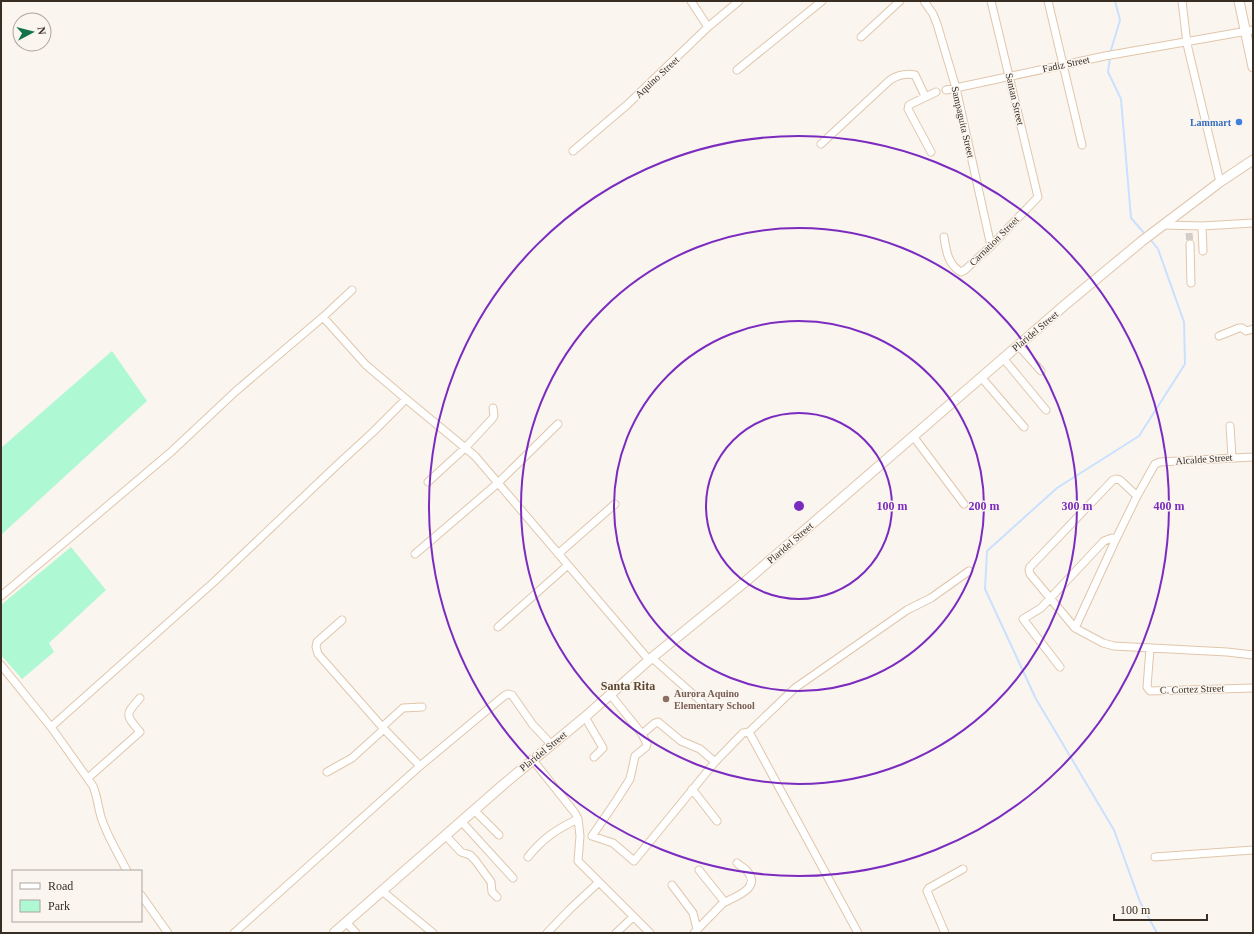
<svg xmlns="http://www.w3.org/2000/svg" width="1254" height="934" viewBox="0 0 1254 934" font-family="'Times New Roman',serif">
	<style>
		.green { fill: #aef9d3 }
		.lines { fill: none; stroke-linecap: round; stroke-linejoin: round }
		.stream { stroke: #c9e1fe; stroke-width: 2 }
		.minor-tunnel { stroke: #d4cdc7; stroke-width: 7; stroke-dasharray: 7 3.5; stroke-linecap: butt }
		.minor-casing { stroke: #e0c6aa; stroke-width: 9 }
		.tertiary-casing { stroke: #e0c6aa; stroke-width: 11 }
		.minor { stroke: #fff; stroke-width: 7 }
		.tertiary { stroke: #fff; stroke-width: 9 }
		.ring { fill: none; stroke: #7b2cbf; stroke-width: 2 }
		.shop-dot { fill: #3f7fe0; stroke: #fbf5f0; stroke-width: 1.5 }
		.education-dot { fill: #8d6e63; stroke: #fbf5f0; stroke-width: 1.5 }
		.labels { text-anchor: middle; dominant-baseline: central; stroke-width: 3; stroke-linejoin: round; paint-order: stroke }
		.street-label { font-size: 10px; fill: #382e23; stroke: #fbf5f0 }
		.shop-label { font-size: 10px; font-weight: bold; fill: #366cbe; stroke: #fbf5f0; text-anchor: end }
		.education-label { font-size: 10px; font-weight: bold; fill: #785e54; stroke: #fbf5f0; text-anchor: start }
		.quarter-label { font-size: 12px; font-weight: bold; fill: #5c462e; stroke: #fbf5f0 }
		.centre { fill: #7b2cbf; stroke: #fbf5f0; stroke-width: 2 }
		.ring-label { font-size: 12px; text-anchor: middle; font-weight: bold; fill: #7b2cbf; stroke: #fbf5f0; stroke-width: 3; stroke-linejoin: round; paint-order: stroke }
	</style>
	<rect width="100%" height="100%" fill="#fbf5f0"/>
	<!-- green -->
	<path class="green" d="M 112,351 L 147,401 L 1,535 L 1,448 Z
		M 71,547 L 106,590 L 49,643 L 54,652 L 22,679 L 1,655 L 1,605 Z"/>
	<g class="lines">
		<!-- stream -->
		<path class="stream" d="M 1115,1 L 1120,20 L 1111,50 L 1108,72 L 1121,99 L 1131,218 L 1145,234
			M 1150,239 L 1158,249 L 1184,322 L 1185,364 L 1139,436 L 1057,488 L 987,551 L 985,589 L 1036,699 L 1114,830 L 1140,902 L 1157,933"/>
		<!-- minor-tunnel -->
		<path class="minor-tunnel" d="M 1189,233 L 1190,244"/>
		<!-- minor casing -->
		<g class="minor-casing">
			<path id="minor" d="M 691,1 L 708,27
				M 924,1 L 933,14 L 937,24 L 956,88 L 991,246
				M 1048,1 L 1082,145
				M 1182,1 L 1187,44 L 1220,182
				M 861,37 L 900,1
				M 737,70 L 822,1
				M 946,90 L 1105,56 L 1253,30
				M 821,144 L 890,80 C 898,75 905,73 915,75 L 925,96
				M 573,151 L 628,104 L 708,27 L 739,1
				M 931,152 L 908,109 L 909,105 L 936,92
				M 1164,225 L 1202,226 L 1253,223
				M 1202,226 L 1203,251
				M 944,237 C 946,250 948,265 961,272 L 965,270 L 991,246 L 1038,197 L 991,1
				M 1190,244 L 1191,283
				M 323,317 L 352,290
				M 1219,336 L 1239,328 L 1242,328 L 1246,331 L 1253,329
				M 1018,345 L 1041,371
				M 1003,358 L 1046,410
				M 981,377 L 1024,427
				M 1230,426 L 1232,457
				M 913,436 L 964,504
				M 1253,457 L 1160,462 L 1155,464 L 1137,496 L 1116,539 L 1075,628 L 1103,643 L 1114,646 L 1227,652 L 1253,655
				M 428,482 L 465,448 L 492,419 L 494,416 L 493,408
				M 415,554 L 498,483 L 558,424
				M 558,554 L 615,504
				M 1,596 L 171,452 L 236,391 L 323,317 L 366,365 L 406,399 L 475,456 L 649,660
				M 342,620 L 317,642 L 316,647 L 318,654 L 384,729
				M 498,627 L 568,565
				M 1075,628 L 1030,574 L 1029,570 L 1030,567 L 1113,480 L 1117,479 L 1120,480 L 1137,496
				M 1150,649 L 1147,687 L 1150,691 L 1253,688
				M 652,658 L 703,703
				M 1,665 L 51,727
				M 1060,667 L 1023,619 L 1041,608 L 1104,541 L 1112,538 L 1116,539
				M 610,694 L 642,734 L 655,723 L 658,722 L 681,741 L 700,749 L 715,762
				M 585,717 L 603,748 L 594,757
				M 382,727 L 403,708 L 422,707
				M 749,732 L 795,688 L 907,610 L 931,598 L 969,571
				M 642,734 L 647,744 L 646,747 L 635,756 L 630,779 L 616,801 L 592,836 L 613,843 L 634,861 L 715,762 L 743,733 L 749,732 L 858,933
				M 532,759 L 575,813 L 578,819 L 580,836 L 578,861 L 650,933
				M 327,772 L 352,758 L 384,729 L 420,766
				M 88,778 L 140,732 C 125,714 125,715 140,698
				M 692,789 L 717,821
				M 474,810 L 499,835
				M 461,821 L 513,878
				M 445,835 L 461,852 L 470,855 L 475,860 L 491,882 L 492,892 L 497,897
				M 528,857 C 543,838 557,829 578,819
				M 1155,857 L 1253,850
				M 127,871 C 118,853 107,836 101,817 C 98,806 97,796 93,786 L 51,727 L 215,581 L 336,466 L 373,432 L 406,399
				M 672,885 L 693,913 L 697,929
				M 382,891 L 433,933
				M 141,895 L 168,933
				M 723,903 C 735,897 762,888 747,871 C 745,868 740,866 737,863
				M 346,922 L 356,933
				M 234,933 L 420,766 L 504,696 L 508,694 L 512,695 L 533,725 L 551,744
				M 547,933 L 569,910 L 599,882
				M 616,933 L 633,917
				M 694,933 L 723,903 L 723,900 L 699,870
				M 945,933 L 927,891 L 929,888 L 963,869"/>
		</g>
		<!-- tertiary casing -->
		<g class="tertiary-casing">
			<path id="tertiary" d="M 1239,1 L 1253,67
				M 334,933 L 504,784 L 585,717 L 649,660 L 745,582 L 1066,304 L 1142,241 L 1220,182 L 1253,160"/>
		</g>
		<!-- minor -->
		<use href="#minor" class="minor"/>
		<!-- tertiary -->
		<use href="#tertiary" class="tertiary"/>
	</g>
	<!-- distance rings -->
	<g class="ring">
		<circle cx="799" cy="506" r="93"/>
		<circle cx="799" cy="506" r="185"/>
		<circle cx="799" cy="506" r="278"/>
		<circle cx="799" cy="506" r="370"/>
	</g>
	<!-- markers -->
	<circle class="shop-dot" cx="1239" cy="122" r="4"/>
	<circle class="education-dot" cx="666" cy="699" r="4"/>
	<g class="labels">
		<!-- street labels -->
		<g class="street-label">
			<text transform="translate(1066 64) rotate(-12)">Fadiz Street</text>
			<text transform="translate(657 77) rotate(-43)">Aquino Street</text>
			<text transform="translate(1015 99) rotate(77)">Santan Street</text>
			<text transform="translate(963 122) rotate(77)">Sampaguita Street</text>
			<text transform="translate(994 241) rotate(-45)">Carnation Street</text>
			<text transform="translate(1035 331) rotate(-40)">Plaridel Street</text>
			<text transform="translate(1204 459) rotate(-4)">Alcalde Street</text>
			<text transform="translate(790 543) rotate(-41)">Plaridel Street</text>
			<text transform="translate(1192 689) rotate(-2)">C. Cortez Street</text>
			<text transform="translate(543 751) rotate(-39)">Plaridel Street</text>
		</g>
		<!-- shop labels -->
		<g class="shop-label">
			<text x="1231" y="122">Lammart</text>
		</g>
		<!-- education labels -->
		<g class="education-label">
			<text x="674" y="693">Aurora Aquino<tspan x="674" dy="12">Elementary School</tspan></text>
		</g>
		<!-- quarter labels -->
		<g class="quarter-label">
			<text x="628" y="686">Santa Rita</text>
		</g>
	</g>
	<circle cx="799" cy="506" r="6" class="centre"/>
	<g class="ring-label">
		<text x="892" y="510">100 m</text>
		<text x="984" y="510">200 m</text>
		<text x="1077" y="510">300 m</text>
		<text x="1169" y="510">400 m</text>
	</g>
	<!-- border -->
	<rect width="1254" height="934" fill="none" stroke="#382e23" stroke-width="4"/>
	<!-- legend -->
	<rect x="12" y="870" width="130" height="52" fill="#fbf5f0" stroke="#ada59e"/>
	<rect x="20" y="883" width="20" height="6" fill="#ffffff" stroke="#ada59e"/>
	<text x="48" y="890" font-size="12" fill="#382e23">Road</text>
	<rect x="20" y="900" width="20" height="12" fill="#aef9d3" stroke="#ada59e"/>
	<text x="48" y="910" font-size="12" fill="#382e23">Park</text>
	<!-- north arrow -->
	<g transform="translate(32 32) rotate(83)"><circle r="19" fill="#fbf5f0" stroke="#ada59e"/>
	<path d="M0-3L7 15L0 10L-7 15Z" fill="#13744a"/>
	<text y="-6" font-size="11" font-weight="bold" text-anchor="middle" fill="#382e23">N</text>
	</g>
	<!-- scale -->
	<path d="M1114 914v6h93v-6" fill="none" stroke="#382e23" stroke-width="2"/>
	<text x="1120" y="914" font-size="12" fill="#382e23" stroke="#fbf5f0" stroke-width="3" paint-order="stroke">100 m</text>
</svg>
